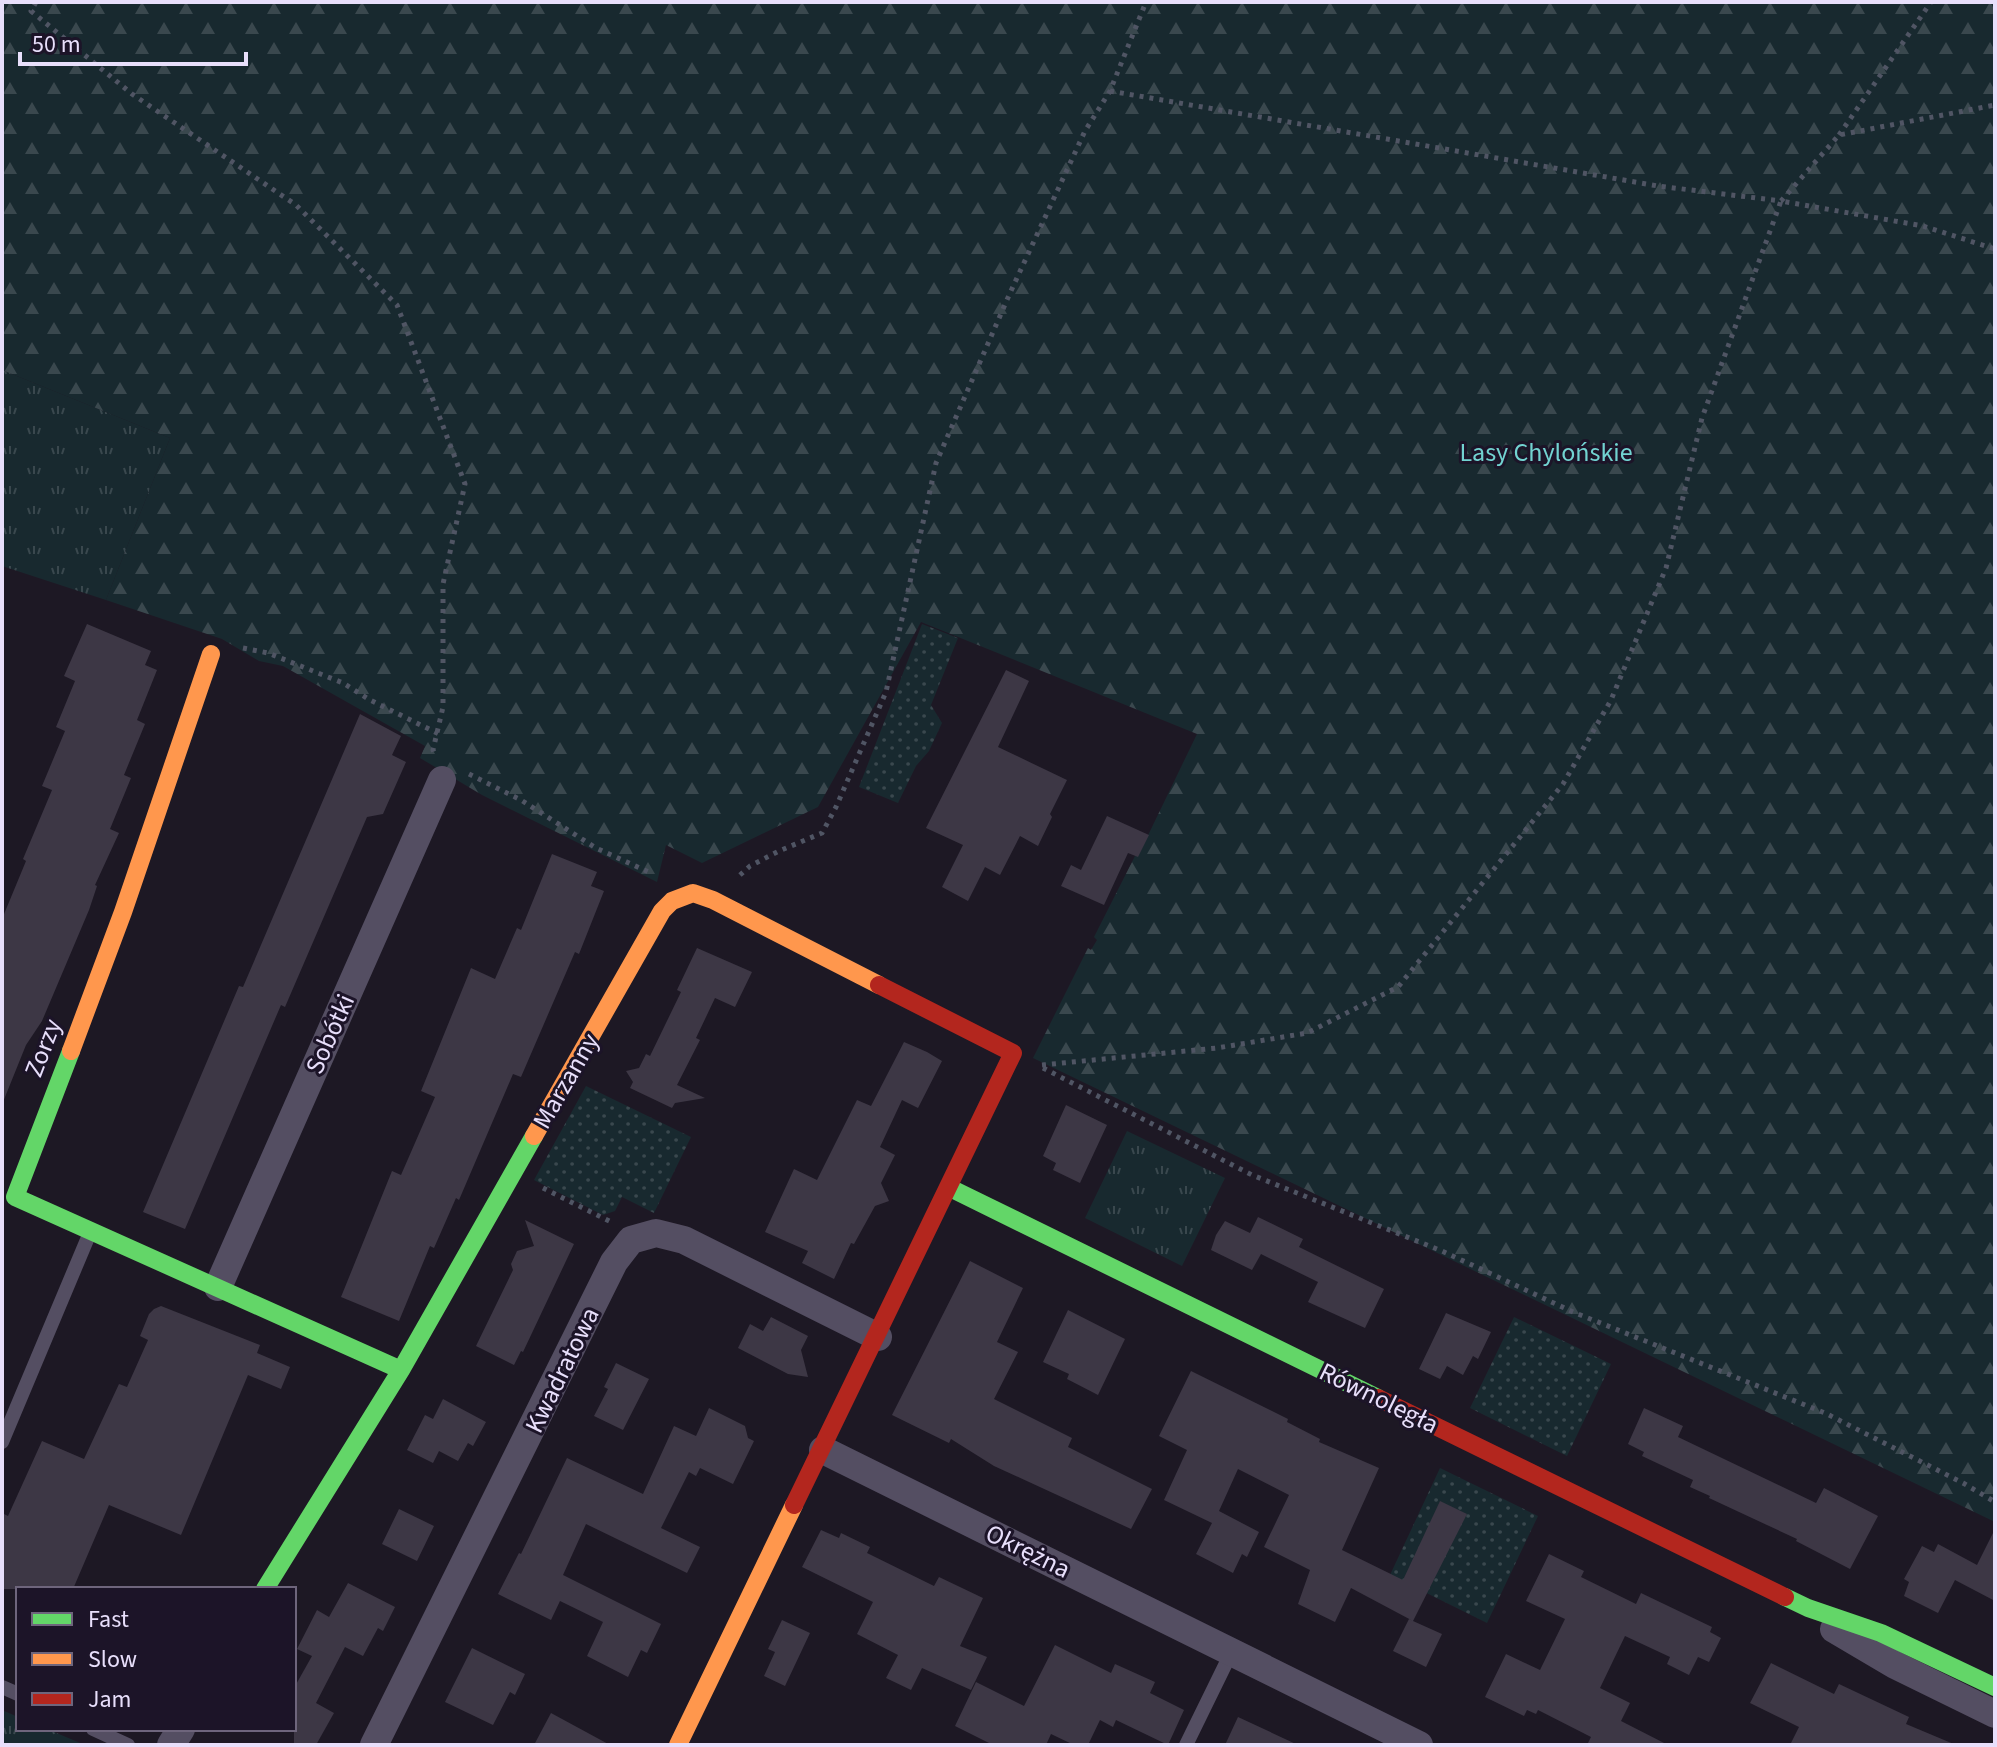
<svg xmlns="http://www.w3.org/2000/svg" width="1997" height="1747" viewBox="0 0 1997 1747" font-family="'Source Sans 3',sans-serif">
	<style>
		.grass { fill: url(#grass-tufts) }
		.forest { fill: url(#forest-firs) }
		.park { fill: url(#park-dots) }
		.building { fill: #3d3745 }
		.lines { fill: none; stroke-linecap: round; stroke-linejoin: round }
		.path { stroke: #505564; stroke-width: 5; stroke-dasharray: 4 6; stroke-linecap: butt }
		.lane { stroke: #544e62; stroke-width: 14 }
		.street { stroke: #544e62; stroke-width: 28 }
		.fast { stroke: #63d668; stroke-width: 18 }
		.slow { stroke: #ff974d; stroke-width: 18 }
		.jam { stroke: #b3261e; stroke-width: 18 }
		.labels { text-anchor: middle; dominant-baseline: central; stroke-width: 6; stroke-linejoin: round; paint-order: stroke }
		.park-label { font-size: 26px; fill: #72d3d1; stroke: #1c1428 }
		.street-label { font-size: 26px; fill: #e8dffb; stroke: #1c1428 }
	</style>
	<defs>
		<pattern id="grass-tufts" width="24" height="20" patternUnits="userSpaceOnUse" patternTransform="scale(2)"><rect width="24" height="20" fill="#18292f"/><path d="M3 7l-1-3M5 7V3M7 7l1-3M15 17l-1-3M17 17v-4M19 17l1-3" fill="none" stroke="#3a484e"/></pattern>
		<pattern id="forest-firs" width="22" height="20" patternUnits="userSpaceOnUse" patternTransform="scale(2)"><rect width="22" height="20" fill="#18292f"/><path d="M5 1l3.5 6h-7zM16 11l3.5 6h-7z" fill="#3a484e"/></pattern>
		<pattern id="park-dots" width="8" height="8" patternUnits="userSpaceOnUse" patternTransform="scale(2)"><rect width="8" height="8" fill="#18292f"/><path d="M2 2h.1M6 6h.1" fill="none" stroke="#3a484e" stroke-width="1.8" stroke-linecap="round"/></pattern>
	</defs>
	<rect width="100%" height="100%" fill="#1d1824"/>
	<!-- grass -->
	<path class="grass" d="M 2,370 L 170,438 L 106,600 L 2,566 Z
		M 1127,1131 L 1225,1178 L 1182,1266 L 1085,1218 Z
		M 2,1710 L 18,1717 L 18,1729 L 47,1729 L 85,1745 L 2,1745 Z"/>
	<!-- forest -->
	<path class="forest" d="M 2,2 L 1995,2 L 1995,1522 L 1033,1058 L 1088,948 L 1091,950 L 1097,940 L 1094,937 L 1135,856 L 1138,856 L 1197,734 L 921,622 L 818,807 L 702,863 L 666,845 L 657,882 L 482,795 L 420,758 L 425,746 L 283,666 L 259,661 L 222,639 L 106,600 L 170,438 L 2,370 Z"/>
	<!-- park -->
	<path class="park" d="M 922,624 L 958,638 L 931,705 L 942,723 L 929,751 L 916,766 L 898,803 L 859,787 Z
		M 586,1086 L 691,1137 L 654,1213 L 622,1197 L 615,1211 L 603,1215 L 534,1180 Z
		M 1514,1317 L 1611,1364 L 1567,1456 L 1470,1408 Z
		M 1440,1468 L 1538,1516 L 1487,1623 L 1390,1575 Z"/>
	<!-- building -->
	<path class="building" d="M 87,624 L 151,651 L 145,665 L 157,670 L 137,720 L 145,724 L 124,775 L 131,778 L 110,829 L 119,833 L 95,885 L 97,886 L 89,910 L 42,1021 L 26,1045 L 3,1102 L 2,919 L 26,861 L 23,859 L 52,790 L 42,786 L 65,731 L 56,727 L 75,681 L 64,676 Z
		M 1006,670 L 1029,681 L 998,747 L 1067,780 L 1050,814 L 1052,817 L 1038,846 L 1020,836 L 1000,875 L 985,867 L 968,901 L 942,887 L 963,845 L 926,828 Z
		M 360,714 L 401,736 L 392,755 L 406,762 L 383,814 L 367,817 L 285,1007 L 281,1005 L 185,1229 L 143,1212 L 239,986 L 243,987 Z
		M 1107,816 L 1149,835 L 1138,857 L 1128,853 L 1104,905 L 1061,886 L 1071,865 L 1081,870 Z
		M 552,854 L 597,872 L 591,886 L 604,891 L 579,954 L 575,952 L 521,1077 L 513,1074 L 459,1200 L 456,1198 L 434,1248 L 430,1246 L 399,1321 L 341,1297 L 392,1171 L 401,1175 L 435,1097 L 421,1091 L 471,968 L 495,979 L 517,928 L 521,930 Z
		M 697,948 L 752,972 L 735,1007 L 715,998 L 696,1038 L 700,1040 L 677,1085 L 705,1098 L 675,1103 L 672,1108 L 630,1088 L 633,1082 L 626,1071 L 639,1068 L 646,1054 L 650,1056 L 681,992 L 677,990 Z
		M 904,1042 L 927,1052 L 942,1061 L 918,1108 L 902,1100 L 880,1147 L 895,1155 L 881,1183 L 889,1201 L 875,1206 L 854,1244 L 851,1243 L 834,1279 L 802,1263 L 808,1251 L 765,1232 L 794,1169 L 817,1180 L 857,1100 L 871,1106 Z
		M 1066,1105 L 1107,1125 L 1080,1183 L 1053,1170 L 1056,1163 L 1043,1156 Z
		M 1258,1217 L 1303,1239 L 1299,1247 L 1384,1289 L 1365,1328 L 1308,1302 L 1318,1282 L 1261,1254 L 1252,1270 L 1211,1250 L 1216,1235 L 1225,1221 L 1250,1233 Z
		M 525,1220 L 574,1244 L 523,1352 L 521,1351 L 514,1365 L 476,1346 L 513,1270 L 511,1264 L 517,1251 L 534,1246 Z
		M 970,1261 L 1023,1288 L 997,1342 L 1018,1352 L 994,1399 L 1072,1438 L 1068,1447 L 1152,1489 L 1131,1529 L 994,1466 L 951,1439 L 949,1443 L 892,1415 Z
		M 161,1306 L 260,1345 L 257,1353 L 290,1367 L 281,1389 L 248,1375 L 181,1535 L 109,1505 L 73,1589 L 2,1589 L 2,1513 L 8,1516 L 42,1441 L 84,1459 L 119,1384 L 127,1387 L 148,1340 L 140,1336 L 149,1314 L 154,1309 Z
		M 1068,1310 L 1125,1339 L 1098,1395 L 1067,1379 L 1069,1374 L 1043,1362 Z
		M 1446,1313 L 1491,1332 L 1478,1359 L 1473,1356 L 1463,1375 L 1447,1366 L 1440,1379 L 1419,1369 Z
		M 771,1317 L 808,1336 L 801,1350 L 808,1377 L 788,1374 L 738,1348 L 750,1324 L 763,1331 Z
		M 616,1363 L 649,1379 L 623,1430 L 594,1416 L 608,1389 L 604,1387 Z
		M 1191,1371 L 1288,1419 L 1287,1422 L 1320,1439 L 1319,1442 L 1379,1468 L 1342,1550 L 1403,1580 L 1440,1501 L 1467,1514 L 1413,1621 L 1442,1634 L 1426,1667 L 1393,1651 L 1409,1619 L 1413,1621 L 1351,1588 L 1335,1622 L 1298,1604 L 1310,1570 L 1264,1547 L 1289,1495 L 1238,1469 L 1219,1511 L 1259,1532 L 1247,1557 L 1242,1554 L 1233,1573 L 1196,1554 L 1212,1523 L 1164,1500 L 1187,1450 L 1159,1436 Z
		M 443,1399 L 486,1422 L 473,1446 L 468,1443 L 458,1461 L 439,1451 L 433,1463 L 407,1450 L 425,1415 L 433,1419 Z
		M 709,1408 L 745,1426 L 748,1438 L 754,1441 L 733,1484 L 700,1468 L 696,1476 L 689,1472 L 661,1528 L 700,1547 L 687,1573 L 586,1524 L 563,1575 L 661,1624 L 647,1653 L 641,1650 L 628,1677 L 587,1656 L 603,1622 L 560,1601 L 551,1620 L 498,1594 L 519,1553 L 521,1554 L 567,1458 L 643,1494 L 674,1426 L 696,1436 Z
		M 1644,1408 L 1683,1426 L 1678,1437 L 1816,1503 L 1824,1488 L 1878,1516 L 1850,1569 L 1796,1541 L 1797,1539 L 1709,1498 L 1710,1496 L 1690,1487 L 1693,1480 L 1642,1456 L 1644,1452 L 1628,1444 Z
		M 399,1509 L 434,1526 L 417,1561 L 382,1544 Z
		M 1995,1529 L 1995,1601 L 1955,1580 L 1938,1613 L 1904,1596 L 1909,1582 L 1904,1579 L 1922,1546 L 1934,1552 L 1938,1544 L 1977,1565 Z
		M 821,1530 L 839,1538 L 841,1533 L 870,1547 L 867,1553 L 934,1586 L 939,1577 L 983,1598 L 960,1646 L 987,1657 L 971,1690 L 922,1668 L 911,1690 L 886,1678 L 898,1655 L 857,1634 L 873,1602 L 802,1567 Z
		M 1549,1554 L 1584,1571 L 1581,1577 L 1636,1604 L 1641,1593 L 1712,1627 L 1710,1632 L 1721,1638 L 1709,1662 L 1698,1657 L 1689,1675 L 1667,1664 L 1670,1657 L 1625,1636 L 1600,1688 L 1630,1703 L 1621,1721 L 1668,1745 L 1587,1745 L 1591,1737 L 1538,1710 L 1536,1714 L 1527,1710 L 1524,1716 L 1485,1697 L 1506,1654 L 1540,1670 L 1565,1619 L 1526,1601 Z
		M 348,1583 L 395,1607 L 383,1631 L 378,1628 L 363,1656 L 345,1647 L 316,1703 L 334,1713 L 316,1745 L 294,1745 L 294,1688 L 312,1656 L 297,1649 L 317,1610 L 329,1617 Z
		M 782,1620 L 810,1633 L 785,1686 L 764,1676 L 775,1652 L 768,1649 Z
		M 1055,1645 L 1111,1673 L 1115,1664 L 1155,1682 L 1150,1693 L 1184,1710 L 1168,1745 L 1116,1720 L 1113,1727 L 1100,1720 L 1088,1745 L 1074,1745 L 1051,1734 L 1046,1745 L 993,1745 L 955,1726 L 976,1682 L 1024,1706 Z
		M 472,1648 L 525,1674 L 515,1695 L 510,1692 L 493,1725 L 445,1702 Z
		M 1771,1663 L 1834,1694 L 1839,1684 L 1909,1717 L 1906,1724 L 1956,1745 L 1790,1745 L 1799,1727 L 1750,1703 Z
		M 551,1713 L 610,1745 L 534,1745 Z
		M 1238,1717 L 1298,1745 L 1225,1745 Z"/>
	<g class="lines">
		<!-- path -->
		<path class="path" d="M 36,2 L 31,11 L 132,94 L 296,205 L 397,305 L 465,484 L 443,584 L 443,707 L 433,750 L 435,755
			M 1110,91 L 1658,186 L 1781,201 L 1839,135 L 1995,105
			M 1839,135 L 1931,2
			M 243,648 L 268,653 L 343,683 L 370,700 L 439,734
			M 469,774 L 521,800 L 596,848 L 653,874
			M 740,875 L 750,866 L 779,851 L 822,833 L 836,807 L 886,692 L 936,463 L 1010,293 L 1085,131 L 1110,91 L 1146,2
			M 1042,1065 L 1217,1048 L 1307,1033 L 1398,987 L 1563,784 L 1611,700 L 1666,568 L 1702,418 L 1781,201 L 1923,226 L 1995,249
			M 1043,1068 L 1252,1175 L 1442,1251 L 1573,1312 L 1825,1413 L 1963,1483 L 1995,1502
			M 543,1188 L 613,1223"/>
		<!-- lane -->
		<path class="lane" d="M 2,1442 L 89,1235
			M 2,1687 L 18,1694
			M 93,1729 L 128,1745
			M 1186,1745 L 1232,1651"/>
		<!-- street -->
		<path class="street" d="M 218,1287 L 442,780
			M 823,1450 L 1419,1745
			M 1834,1629 L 1895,1665 L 1995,1714
			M 171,1745 L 181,1729
			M 374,1745 L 614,1262 L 631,1240 L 656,1233 L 684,1240 L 878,1337"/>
		<!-- fast -->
		<path class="fast" d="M 71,1051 L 15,1197 L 401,1370
			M 950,1188 L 1378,1398
			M 265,1589 L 401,1370 L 534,1136
			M 1785,1597 L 1808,1608 L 1881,1633 L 1995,1687"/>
		<!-- slow -->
		<path class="slow" d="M 71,1051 L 123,912 L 211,654
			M 534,1136 L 662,911 L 672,901 L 693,893 L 713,900 L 879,985
			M 678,1745 L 794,1505"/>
		<!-- jam -->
		<path class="jam" d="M 1378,1398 L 1785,1597
			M 794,1505 L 1013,1053 L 879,985"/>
	</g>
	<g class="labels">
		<!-- park labels -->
		<g class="park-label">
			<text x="1546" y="452">Lasy Chylońskie</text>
		</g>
		<!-- street labels -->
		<g class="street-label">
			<text transform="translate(330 1034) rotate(-66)">Sobótki</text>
			<text transform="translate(43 1048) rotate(-69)">Zorzy</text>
			<text transform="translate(566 1081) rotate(-60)">Marzanny</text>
			<text transform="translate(562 1370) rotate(-64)">Kwadratowa</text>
			<text transform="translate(1379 1398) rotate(26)">Równoległa</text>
			<text transform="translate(1028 1551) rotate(26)">Okrężna</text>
		</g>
	</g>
	<!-- border -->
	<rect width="1997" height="1747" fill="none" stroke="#e8dffb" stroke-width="8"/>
	<!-- legend -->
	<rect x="16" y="1587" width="280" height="144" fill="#1c1428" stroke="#6e657c" stroke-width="2"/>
	<rect x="32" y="1613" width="40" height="12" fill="#63d668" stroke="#6e657c" stroke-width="2"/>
	<text x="88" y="1627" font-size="24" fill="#e8dffb">Fast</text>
	<rect x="32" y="1653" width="40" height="12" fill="#ff974d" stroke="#6e657c" stroke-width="2"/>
	<text x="88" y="1667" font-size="24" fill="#e8dffb">Slow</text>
	<rect x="32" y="1693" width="40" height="12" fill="#b3261e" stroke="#6e657c" stroke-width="2"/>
	<text x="88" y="1707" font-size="24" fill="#e8dffb">Jam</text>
	<!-- scale -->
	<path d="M20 52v12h226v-12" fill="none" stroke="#e8dffb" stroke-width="4"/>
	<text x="32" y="52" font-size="24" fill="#e8dffb" stroke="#1c1428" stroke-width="6" paint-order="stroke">50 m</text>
</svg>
